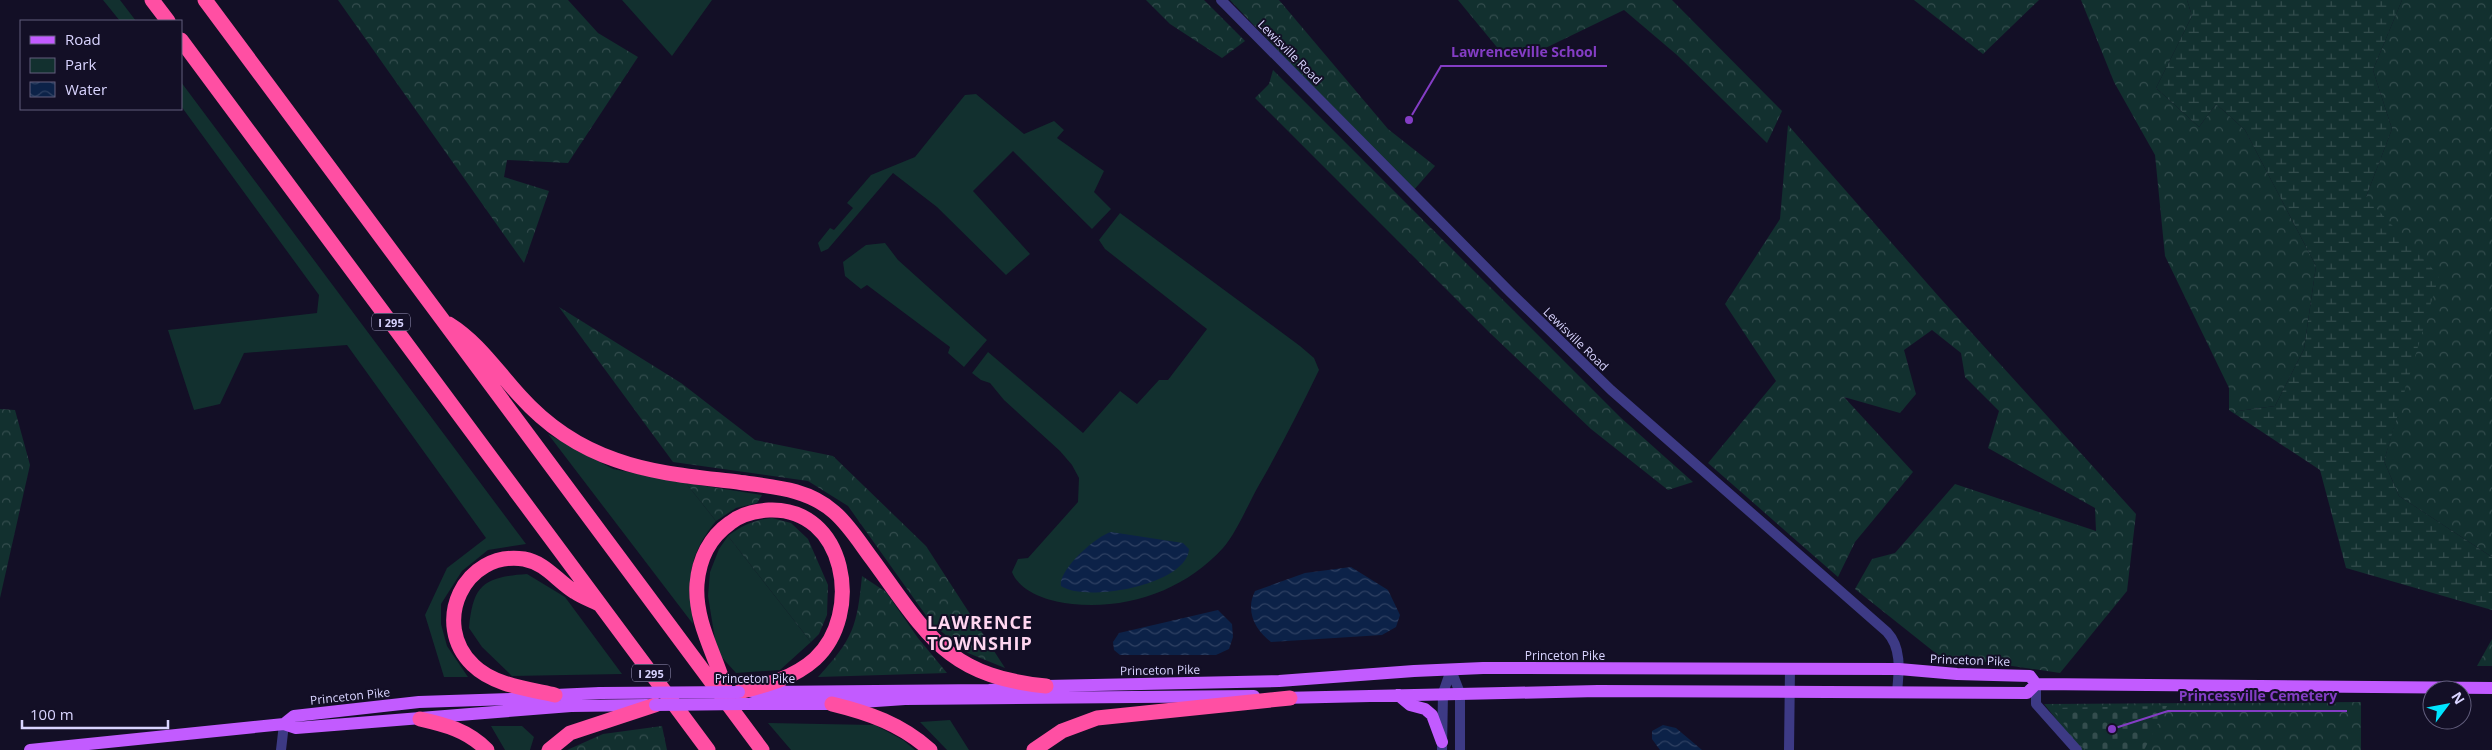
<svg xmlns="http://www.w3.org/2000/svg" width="2492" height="750" viewBox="0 0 2492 750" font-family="'Open Sans',sans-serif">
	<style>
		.green { fill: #12302f }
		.forest { fill: url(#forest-crowns) }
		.wetland { fill: url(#wetland-marsh) }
		.cemetery { fill: url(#cemetery-stones) }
		.water { fill: url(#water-waves) }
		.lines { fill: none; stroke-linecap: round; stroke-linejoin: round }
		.minor { stroke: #3d3a85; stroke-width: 10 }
		.major { stroke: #c25bff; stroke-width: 12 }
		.highway { stroke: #ff4fa3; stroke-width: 15 }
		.major-bridge { stroke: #c25bff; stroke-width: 12 }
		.labels { text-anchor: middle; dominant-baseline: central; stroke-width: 4; stroke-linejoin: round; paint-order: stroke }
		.shield { fill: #130f26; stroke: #9e99be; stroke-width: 1 }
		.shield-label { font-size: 11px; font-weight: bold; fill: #d9d4ff }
		.street-label { font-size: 12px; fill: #d9d4ff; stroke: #130f26 }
		.district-label { font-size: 18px; font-weight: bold; letter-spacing: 1px; fill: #ffd6f0; stroke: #130f26 }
		.leader { fill: none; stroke: #843dc5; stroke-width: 2 }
		.callout-dot { fill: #843dc5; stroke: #130f26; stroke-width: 2 }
		.callout-label { font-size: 14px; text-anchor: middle; font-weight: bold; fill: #843dc5; stroke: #130f26; stroke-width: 4; stroke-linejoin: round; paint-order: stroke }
	</style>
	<defs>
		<pattern id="forest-crowns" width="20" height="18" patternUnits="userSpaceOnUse" patternTransform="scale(1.25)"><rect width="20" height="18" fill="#12302f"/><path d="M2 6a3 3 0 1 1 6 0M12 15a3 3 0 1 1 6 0" fill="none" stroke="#344d4e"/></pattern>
		<pattern id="wetland-marsh" width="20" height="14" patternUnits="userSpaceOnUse" patternTransform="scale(1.25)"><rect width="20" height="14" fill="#12302f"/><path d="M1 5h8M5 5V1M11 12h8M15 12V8" fill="none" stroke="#344d4e"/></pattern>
		<pattern id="cemetery-stones" width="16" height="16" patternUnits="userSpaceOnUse" patternTransform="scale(1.25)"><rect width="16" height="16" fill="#12302f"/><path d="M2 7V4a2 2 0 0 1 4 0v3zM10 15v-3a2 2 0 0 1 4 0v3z" fill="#344d4e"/></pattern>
		<pattern id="water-waves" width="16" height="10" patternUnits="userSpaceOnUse" patternTransform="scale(1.25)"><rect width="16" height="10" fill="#0c2248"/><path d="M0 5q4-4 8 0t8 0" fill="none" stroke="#2f4163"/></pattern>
	</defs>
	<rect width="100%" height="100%" fill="#130f26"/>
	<!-- green -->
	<path class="green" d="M 103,0 L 120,0 L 136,21 L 120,21 Z
		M 622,0 L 712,0 L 672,56 Z
		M 181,82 L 526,544 L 488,550 L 462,571 L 441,604 L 441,624 L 447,646 L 468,677 L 444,677 L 425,615 L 447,568 L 486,538 L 347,345 L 244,353 L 220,404 L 194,410 L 168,330 L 317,313 L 319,295 L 181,106 Z
		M 976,94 L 1024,134 L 1054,121 L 1064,130 L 1057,138 L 1104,171 L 1094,192 L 1111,209 L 1092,229 L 1013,151 L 973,191 L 1030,254 L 1006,275 L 937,207 L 893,173 L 828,249 L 821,252 L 818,243 L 830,228 L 834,230 L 853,208 L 847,203 L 871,175 L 915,157 L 965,95 Z
		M 1120,213 L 1300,346 L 1314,358 L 1319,370 C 1300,409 1281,447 1259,485 C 1248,504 1237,532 1223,548 C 1185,590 1128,610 1072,604 C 1050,602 1020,593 1012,572 L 1018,559 L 1028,558 L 1078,502 L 1079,478 L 1072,465 L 1060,451 L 1004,400 L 990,383 L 981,380 L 972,373 L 988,352 L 1083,433 L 1120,391 L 1137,404 L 1159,380 L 1168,380 L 1207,329 L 1105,249 L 1099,240 Z
		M 885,243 L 898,260 L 987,340 L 964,367 L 948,353 L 950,347 L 867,285 L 861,289 L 845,276 L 843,262 L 866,245 Z
		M 548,434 L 613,469 L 686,483 L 716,521 C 686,558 689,579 693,624 Z
		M 728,536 L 811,642 L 780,670 L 736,673 L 717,652 L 708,596 L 710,572 L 719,549 Z
		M 527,574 L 565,597 L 622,674 L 512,676 L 482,647 L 469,628 C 473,584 484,577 527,574 Z
		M 950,720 L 969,750 L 947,750 L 920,722 Z
		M 768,723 L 875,725 L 903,740 L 915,750 L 791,750 Z
		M 491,726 L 522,726 L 534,737 L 530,750 L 505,750 Z"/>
	<!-- forest -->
	<path class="forest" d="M 338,0 L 568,0 L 598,33 L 638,57 L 568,163 L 507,160 L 504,177 L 549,191 L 524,263 Z
		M 1146,0 L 1204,0 L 1245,41 L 1222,58 L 1170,24 Z
		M 1230,0 L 1279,0 L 1388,129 L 1435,166 L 1412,192 Z
		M 1458,0 L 1672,0 L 1782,111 L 1767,143 L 1677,55 L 1624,10 L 1531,55 L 1505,57 Z
		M 1914,0 L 2039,0 L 1983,54 Z
		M 2081,0 L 2187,0 L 2192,16 L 2156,88 L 2199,127 L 2216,104 L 2245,130 L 2316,266 L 2304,349 L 2275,406 L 2238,411 L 2235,414 L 2229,410 L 2229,388 L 2165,256 L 2155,155 L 2114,82 Z
		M 2402,0 L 2492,0 L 2492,557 L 2399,496 L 2384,461 L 2406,384 L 2366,197 L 2392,129 L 2373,70 Z
		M 1273,70 L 1620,417 L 1693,482 L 1668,490 L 1591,429 L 1490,333 L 1255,98 L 1269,84 Z
		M 1788,125 L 1941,299 L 2136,514 L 2127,591 L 2060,673 L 1938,655 L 1855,589 L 1872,559 L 1895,553 L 1955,484 L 2096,531 L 2095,508 L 1988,448 L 1999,411 L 1965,377 L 1961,353 L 1932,330 L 1904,350 L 1916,394 L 1900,413 L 1844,397 L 1913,472 L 1855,542 L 1838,577 L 1708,463 L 1776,381 L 1725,304 L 1780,219 Z
		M 559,307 L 681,383 L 755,440 L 833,456 L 926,546 L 1005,668 L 968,653 L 932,624 L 848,506 L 808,481 L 673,462 Z
		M 0,409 L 15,410 L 30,465 L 0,598 Z
		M 686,483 L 762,495 L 757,503 L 736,508 L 716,521 Z
		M 772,518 L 791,523 L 808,539 L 828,585 L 827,615 L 819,634 L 811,642 L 728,536 C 742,525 754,520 772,518 Z
		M 862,576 L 886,592 L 918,638 L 947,673 L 818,677 C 853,639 857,627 862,576 Z
		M 2492,639 L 2492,666 L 2477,666 Z
		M 2361,702 L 2361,750 L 2081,750 L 2044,704 Z
		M 662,726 L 667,750 L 567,750 L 603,734 Z"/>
	<!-- wetland -->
	<path class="wetland" d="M 2187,0 L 2402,0 L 2373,70 L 2392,129 L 2366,197 L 2439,276 L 2384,461 L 2399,496 L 2492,557 L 2492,610 L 2346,568 L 2320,470 L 2235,414 L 2238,411 L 2275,406 L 2304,349 L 2316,266 L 2245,130 L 2216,104 L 2199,127 L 2156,88 L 2192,16 Z"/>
	<!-- cemetery -->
	<path class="cemetery" d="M 2167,706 L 2144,750 L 2085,750 L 2051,708 Z"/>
	<!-- water -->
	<path class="water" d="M 1111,532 L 1183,543 L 1189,549 C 1187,585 1086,603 1061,586 C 1058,570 1096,536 1111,532 Z
		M 1351,567 L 1388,590 L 1400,615 L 1396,627 L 1382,635 L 1271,642 C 1255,630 1245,611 1255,591 L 1305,573 Z
		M 1218,610 L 1232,624 L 1233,637 L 1229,649 L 1216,655 L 1120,655 L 1114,650 L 1113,642 L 1119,633 Z
		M 1663,725 L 1676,728 L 1702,750 L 1660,750 L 1652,739 L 1652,731 Z"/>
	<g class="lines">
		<!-- minor -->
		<path class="minor" d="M 1221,0 L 1510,292 L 1611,390 L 1887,632 C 1902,648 1899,671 1897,692
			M 1451,670 L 1460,693 L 1460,750
			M 2036,684 L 2036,704 L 2077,750
			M 281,750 L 284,724
			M 1442,750 L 1443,693 L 1451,670
			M 1789,750 L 1790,668"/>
		<!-- major -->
		<path class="major" d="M 752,692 L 989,690 L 1046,686 L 1279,681 L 1414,671 L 1483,668 L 1899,669 L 1957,674 L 2030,676 L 2036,684
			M 1398,695 L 1410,705 L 1425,709 L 1432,715 L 1442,742
			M 1281,698 L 1598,691 L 2027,693 L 2036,684 L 2492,688
			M 744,704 L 832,704 L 905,699 L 1254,696
			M 284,724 L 294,716 L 419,702 L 538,698 L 555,695 L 600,693
			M 30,750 L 284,724 L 296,728 L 571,706 L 647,705"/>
		<!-- highway -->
		<path class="highway" d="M 152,0 L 168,21
			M 205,0 L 762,750
			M 181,40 L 708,750
			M 449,324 C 478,342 497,371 520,396 C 546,425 578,447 616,460 C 655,474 697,477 738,482 C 772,487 807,488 834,512 C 849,525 860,543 872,559 C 927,634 946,676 1046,686
			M 555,695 C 528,689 493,685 473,665 C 430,624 464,550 524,559 C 546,563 557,581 575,592 C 582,597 591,600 599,604
			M 729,704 C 722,664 694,627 697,584 C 699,559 710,537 730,523 C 741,514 755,511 769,510 C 846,507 864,614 815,659 C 794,678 766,685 739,692
			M 832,704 C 869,713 901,724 930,750
			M 420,719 C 446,725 467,730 487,750
			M 549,750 L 570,733 L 655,705
			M 1034,750 L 1062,731 L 1097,718 L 1290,698"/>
		<!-- major-bridge -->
		<path class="major-bridge" d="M 600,693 L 739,692
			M 655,705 L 744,704"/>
	</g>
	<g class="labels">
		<!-- shield labels -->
		<g class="shield">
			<rect x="372" y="313.5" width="38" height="17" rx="4"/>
			<rect x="632" y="664.5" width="38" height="17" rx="4"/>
		</g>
		<g class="shield-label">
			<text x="391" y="322">I 295</text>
			<text x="651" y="673">I 295</text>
		</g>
		<!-- street labels -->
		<g class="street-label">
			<text transform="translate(1290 52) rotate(45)">Lewisville Road</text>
			<text transform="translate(1576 339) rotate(44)">Lewisville Road</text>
			<text x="1565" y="655">Princeton Pike</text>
			<text transform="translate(1970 660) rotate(2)">Princeton Pike</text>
			<text transform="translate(1160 670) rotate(-1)">Princeton Pike</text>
			<text x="755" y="678">Princeton Pike</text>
			<text transform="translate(350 696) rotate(-6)">Princeton Pike</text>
		</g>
		<!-- district labels -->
		<g class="district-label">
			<text x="980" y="622">LAWRENCE<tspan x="980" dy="21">TOWNSHIP</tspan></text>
		</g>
	</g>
	<!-- callouts -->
	<path class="leader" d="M1409 120L1441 66H1607M2112 729L2168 711H2347"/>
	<g class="callout-dot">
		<circle cx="1409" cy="120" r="5"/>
		<circle cx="2112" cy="729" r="5"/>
	</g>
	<g class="callout-label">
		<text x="1524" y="57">Lawrenceville School</text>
		<text x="2258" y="701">Princessville Cemetery</text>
	</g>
	<!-- legend -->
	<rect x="20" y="20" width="162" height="90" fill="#130f26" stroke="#625e7d"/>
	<rect x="30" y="36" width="25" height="8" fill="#c25bff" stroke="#625e7d"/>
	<text x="65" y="45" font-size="15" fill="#d9d4ff">Road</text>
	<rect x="30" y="58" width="25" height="15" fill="#12302f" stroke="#625e7d"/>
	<text x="65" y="70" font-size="15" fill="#d9d4ff">Park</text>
	<rect x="30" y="82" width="25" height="15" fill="url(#water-waves)" stroke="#625e7d"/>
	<text x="65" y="95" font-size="15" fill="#d9d4ff">Water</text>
	<!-- north arrow -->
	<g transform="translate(2447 705) rotate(58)"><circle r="24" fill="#130f26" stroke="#625e7d"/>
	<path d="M0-4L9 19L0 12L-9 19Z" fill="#00e5ff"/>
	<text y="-8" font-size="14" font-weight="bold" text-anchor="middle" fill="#d9d4ff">N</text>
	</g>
	<!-- scale -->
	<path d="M22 720v8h146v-8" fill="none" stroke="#d9d4ff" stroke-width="2.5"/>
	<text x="30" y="720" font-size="15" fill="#d9d4ff" stroke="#130f26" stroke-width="4" paint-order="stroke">100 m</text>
</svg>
